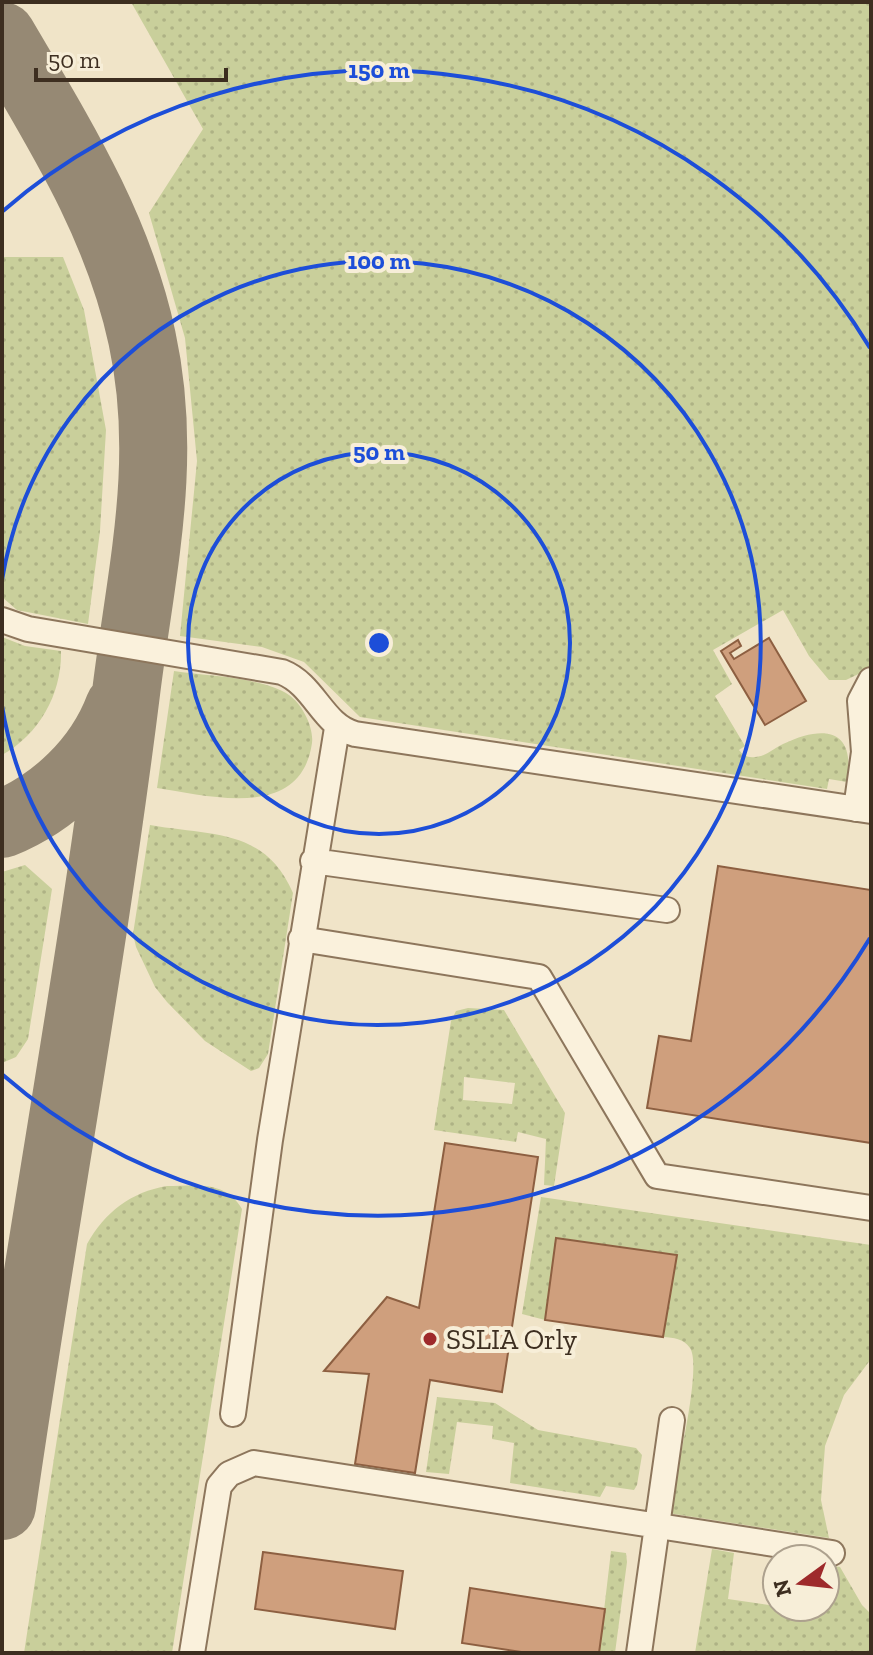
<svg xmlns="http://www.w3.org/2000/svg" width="873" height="1655" viewBox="0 0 873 1655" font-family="'Zilla Slab',serif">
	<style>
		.grass { fill: url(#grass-dots); fill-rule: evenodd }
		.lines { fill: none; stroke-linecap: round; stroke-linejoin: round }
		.taxiway { stroke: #968974; stroke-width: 68 }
		.building { fill: #cf9f7d; stroke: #8d5f41; stroke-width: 2 }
		.minor-casing { stroke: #8d765c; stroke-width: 28 }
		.minor { stroke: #faf1dc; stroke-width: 24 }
		.ring { fill: none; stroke: #1d4ed8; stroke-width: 4 }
		.poi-dot { fill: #9e2a2b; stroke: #f7eed8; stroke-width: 3 }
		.labels { text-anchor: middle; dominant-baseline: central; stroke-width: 8; stroke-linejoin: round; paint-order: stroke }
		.poi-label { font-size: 28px; fill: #3d2e20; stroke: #f7eed8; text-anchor: start }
		.centre { fill: #1d4ed8; stroke: #f7eed8; stroke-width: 4 }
		.ring-label { font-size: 24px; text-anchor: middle; font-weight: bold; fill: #1d4ed8; stroke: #f7eed8; stroke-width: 8; stroke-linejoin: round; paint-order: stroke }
	</style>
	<defs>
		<pattern id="grass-dots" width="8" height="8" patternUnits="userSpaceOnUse" patternTransform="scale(2)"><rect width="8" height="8" fill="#c9cf9b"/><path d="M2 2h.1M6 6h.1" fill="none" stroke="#aeb285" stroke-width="1.8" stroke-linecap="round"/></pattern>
	</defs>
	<rect width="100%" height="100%" fill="#f0e4c8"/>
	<!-- grass -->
	<path class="grass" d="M 131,2 L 871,2 L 871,668 L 846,680 L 829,680 L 809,656 L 783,610 L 713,650 L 732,684 L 715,696 L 745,746 L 739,750 C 743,755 747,758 755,757 C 765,757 774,748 783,744 C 825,724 856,729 847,782 L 829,779 L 827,789 L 360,717 L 304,662 L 262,647 L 180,636 L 197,461 L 185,338 L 149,213 L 203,129 Z
		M 2,257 L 63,257 L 84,310 L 106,430 L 100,531 L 88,624 L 17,610 L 2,597 Z
		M 2,637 L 25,646 L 61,651 C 62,693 40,734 2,755 Z
		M 174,671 C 206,676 263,677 289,695 C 302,704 314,727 312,743 C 301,821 210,796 157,788 Z
		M 150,825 C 212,836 265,828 293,893 L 268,1054 L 259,1068 L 251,1071 L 205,1041 L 167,1002 L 155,987 L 136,947 L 133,934 Z
		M 25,865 L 52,889 L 28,1039 L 16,1057 L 2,1063 L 2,872 Z
		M 468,1008 L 504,1010 L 565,1113 L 554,1186 L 544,1185 L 546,1139 L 518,1132 L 516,1142 L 434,1130 L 451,1021 L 456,1011 ZM 464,1077 L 515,1083 L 512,1104 L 463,1100 Z
		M 167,1186 C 197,1186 225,1180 242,1209 L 172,1653 L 24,1653 L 87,1244 C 105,1212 131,1192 167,1186 Z
		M 541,1197 L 871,1245 L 871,1359 L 844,1395 L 825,1446 L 821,1500 L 829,1538 L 668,1513 C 674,1485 703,1367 690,1348 C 683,1338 674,1338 663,1337 L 677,1255 L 560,1238 L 545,1320 L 522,1314 Z
		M 437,1397 L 495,1403 L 538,1430 L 636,1448 L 642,1455 L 637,1485 L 634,1490 L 606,1486 L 600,1497 L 510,1483 L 514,1443 L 492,1439 L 493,1426 L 457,1422 L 449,1474 L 426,1472 Z
		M 712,1549 L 734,1553 L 728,1599 L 769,1605 L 775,1558 L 781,1559 L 777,1559 L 777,1607 L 825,1607 L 825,1565 L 840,1567 L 862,1605 L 871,1614 L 871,1653 L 695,1653 Z
		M 611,1551 L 626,1553 L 627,1562 L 615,1653 L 599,1653 Z"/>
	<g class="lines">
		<!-- taxiway -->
		<path class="taxiway" d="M 2,36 C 59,133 118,226 142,338 C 169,462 141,571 126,693 C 92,965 41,1235 2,1506
			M 2,824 C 54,803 99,760 119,707"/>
	</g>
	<!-- building -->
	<path class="building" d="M 769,638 L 806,701 L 765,725 L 721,651 L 738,640 L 741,646 L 730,653 L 734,659 Z
		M 718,866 L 871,890 L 871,1143 L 647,1108 L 659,1036 L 691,1041 Z
		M 445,1143 L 538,1157 L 502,1392 L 430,1380 L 415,1473 L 355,1464 L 369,1374 L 324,1371 L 387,1297 L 419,1308 Z
		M 556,1238 L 677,1255 L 663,1337 L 545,1320 Z
		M 263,1552 L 403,1571 L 395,1629 L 255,1609 Z
		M 470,1588 L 605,1609 L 599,1653 L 528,1653 L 462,1643 Z"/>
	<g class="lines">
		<!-- minor casing -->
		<g class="minor-casing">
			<path id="minor" d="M 2,620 L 28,629 L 282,672 C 315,685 322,725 355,734 L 871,811
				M 856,809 L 864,752 L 860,701 L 871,680
				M 313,861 L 667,910
				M 301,939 L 539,977 L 657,1176 L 871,1208
				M 233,1414 L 270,1140 L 337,728
				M 192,1653 L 219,1486 L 229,1474 L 254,1463 L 832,1553
				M 639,1653 L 672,1420"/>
		</g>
		<!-- minor -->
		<use href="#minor" class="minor"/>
	</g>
	<!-- distance rings -->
	<g class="ring">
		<circle cx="379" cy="643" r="191"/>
		<path d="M2 580A382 382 0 1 1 2 706"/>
		<path d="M870 938A573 573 0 0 1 3 1075M3 211A573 573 0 0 1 870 348"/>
	</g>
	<!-- markers -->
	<circle class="poi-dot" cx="430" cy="1339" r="8"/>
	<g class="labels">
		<!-- poi labels -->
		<g class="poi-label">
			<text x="446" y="1339">SSLIA Orly</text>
		</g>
	</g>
	<circle cx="379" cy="643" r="12" class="centre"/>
	<g class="ring-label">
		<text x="379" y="78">150 m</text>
		<text x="379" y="269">100 m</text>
		<text x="379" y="460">50 m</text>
	</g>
	<!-- border -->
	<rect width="873" height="1655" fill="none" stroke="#3d2e20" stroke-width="8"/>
	<!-- north arrow -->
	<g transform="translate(801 1583) rotate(255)"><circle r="38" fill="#f7eed8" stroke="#ada18e" stroke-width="2"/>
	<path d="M0-6L14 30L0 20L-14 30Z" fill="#9e2a2b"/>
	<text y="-12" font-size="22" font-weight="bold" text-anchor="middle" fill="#3d2e20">N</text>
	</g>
	<!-- scale -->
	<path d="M36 68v12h190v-12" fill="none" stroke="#3d2e20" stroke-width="4"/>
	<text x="48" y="68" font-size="24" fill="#3d2e20" stroke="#f7eed8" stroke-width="6" paint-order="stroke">50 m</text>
</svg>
